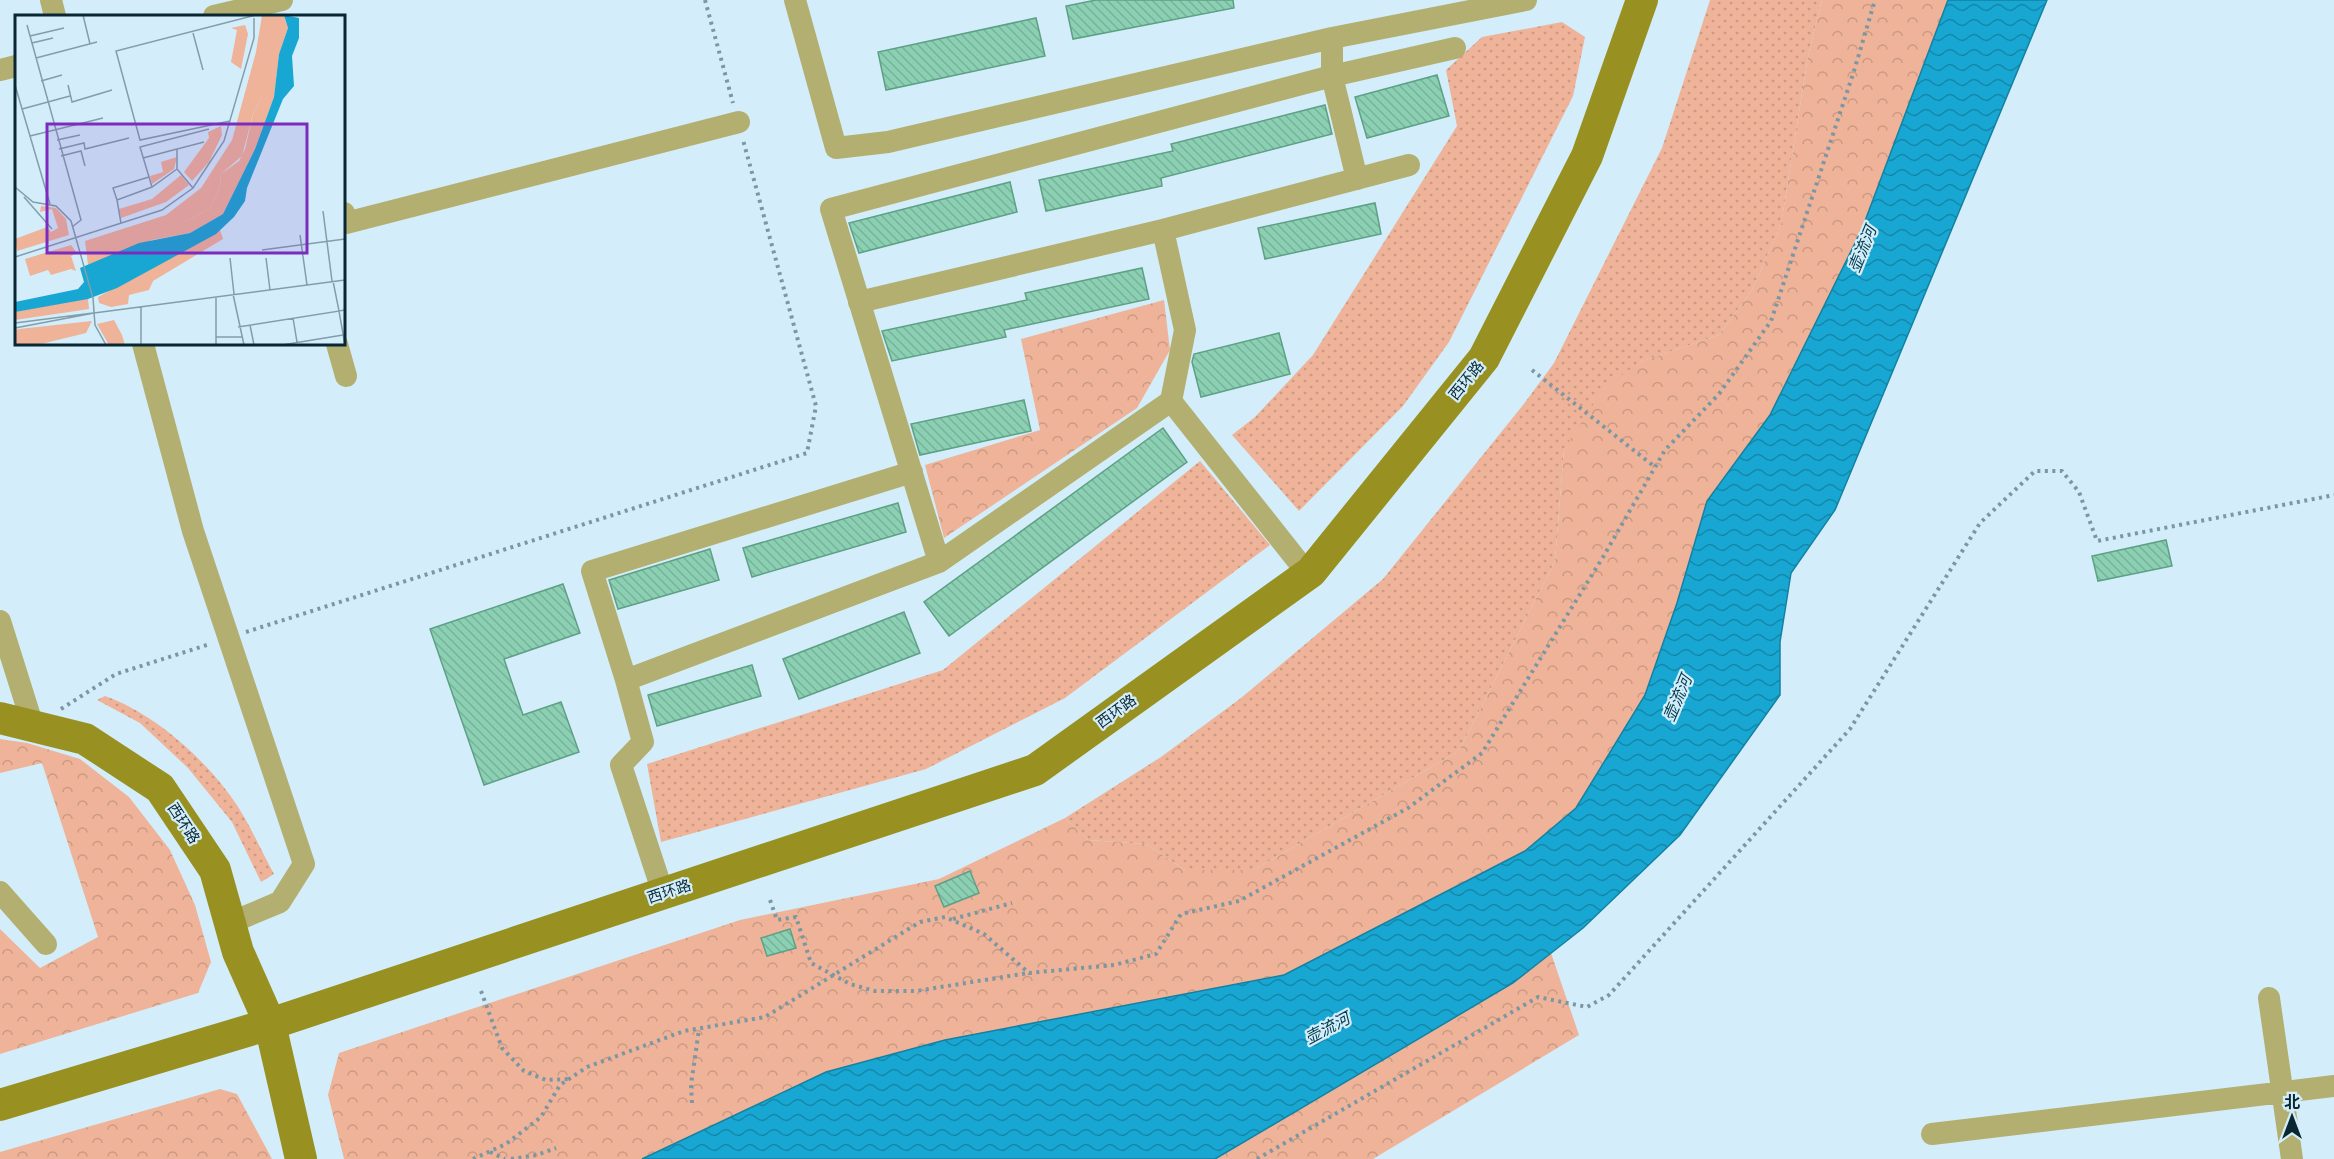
<svg xmlns="http://www.w3.org/2000/svg" width="2334" height="1159" viewBox="0 0 2334 1159" font-family="Ubuntu,'Noto Sans SC',sans-serif">
	<style>
		.grass { fill: url(#grass-dots) }
		.park { fill: url(#park-crowns) }
		.water { fill: url(#water-waves); stroke: #1481a2; stroke-width: 1.5 }
		.building { fill: url(#building-back-hatch); stroke: #5da085; stroke-width: 1.5 }
		.lines { fill: none; stroke-linecap: round; stroke-linejoin: round }
		.path { stroke: #7b97a3; stroke-width: 4; stroke-dasharray: 3 4.5; stroke-linecap: butt }
		.street { stroke: #b2af70; stroke-width: 22 }
		.secondary { stroke: #989121; stroke-width: 32 }
		.labels { text-anchor: middle; dominant-baseline: central; stroke-width: 4.5; stroke-linejoin: round; paint-order: stroke }
		.street-label { font-size: 15px; fill: #092732; stroke: #d3eefa }
		.water-label { font-size: 16px; font-style: italic; fill: #00394b; stroke: #d3eefa }
		.inset-road { fill: none; stroke: #829eaa; stroke-width: 1.5 }
		.view { fill: #7b2cbf; fill-opacity: 0.15; stroke: #7b2cbf; stroke-width: 3 }
		.inset-edge { fill: none; stroke: #092732; stroke-width: 3 }
	</style>
	<defs>
		<pattern id="grass-dots" width="8" height="8" patternUnits="userSpaceOnUse" patternTransform="scale(1.5)"><rect width="8" height="8" fill="#eeb398"/><path d="M2 2h.1M6 6h.1" fill="none" stroke="#cb9a83" stroke-width="1.8" stroke-linecap="round"/></pattern>
		<pattern id="park-crowns" width="20" height="18" patternUnits="userSpaceOnUse" patternTransform="scale(1.5)"><rect width="20" height="18" fill="#eeb398"/><path d="M2 6a3 3 0 1 1 6 0M12 15a3 3 0 1 1 6 0" fill="none" stroke="#cb9a83"/></pattern>
		<pattern id="water-waves" width="16" height="10" patternUnits="userSpaceOnUse" patternTransform="scale(1.5)"><rect width="16" height="10" fill="#18a7d2"/><path d="M0 5q4-4 8 0t8 0" fill="none" stroke="#1488ab"/></pattern>
		<pattern id="building-back-hatch" width="6" height="6" patternUnits="userSpaceOnUse" patternTransform="scale(1.5)"><rect width="6" height="6" fill="#8cd0b3"/><path d="M-1 5l2 2M0 0l6 6M5-1l2 2" fill="none" stroke="#77b39a"/></pattern>
	</defs>
	<rect width="100%" height="100%" fill="#d3eefa"/>
	<!-- grass -->
	<path class="grass" d="M 1710,0 L 1822,0 L 1808,56 L 1781,225 L 1752,290 L 1719,335 L 1640,362 L 1564,449 L 1555,561 L 1459,751 L 1254,870 L 1185,870 L 1146,844 L 1088,840 L 1065,818 L 1161,757 L 1241,698 L 1383,579 L 1523,405 L 1554,363 L 1662,148 Z
		M 1562,22 L 1585,37 L 1573,96 L 1449,342 L 1403,406 L 1299,511 L 1232,435 L 1255,417 L 1313,355 L 1457,126 L 1446,70 L 1482,37 Z
		M 1200,461 L 1270,545 L 1065,698 L 926,769 L 661,842 L 647,764 L 943,670 Z
		M 105,696 C 153,713 202,756 232,798 C 248,820 260,849 274,874 L 261,882 L 232,822 L 188,768 L 140,723 L 97,700 Z"/>
	<!-- park -->
	<path class="park" d="M 1822,0 L 1948,0 L 1862,229 L 1770,415 L 1707,502 L 1677,603 L 1645,695 L 1576,808 L 1525,851 L 1284,975 L 945,1040 L 826,1072 L 642,1159 L 344,1159 L 328,1095 L 339,1053 L 740,920 L 939,879 L 1065,818 L 1088,840 L 1146,844 L 1185,870 L 1254,870 L 1459,751 L 1555,561 L 1564,449 L 1604,388 L 1640,362 L 1719,335 L 1752,290 L 1781,225 L 1808,56 Z
		M 1164,300 L 1170,350 L 1137,408 L 944,538 L 925,465 L 1040,430 L 1021,339 Z
		M 0,739 L 27,743 L 80,759 L 129,797 L 170,850 L 195,905 L 211,962 L 198,993 L 0,1054 L 0,929 L 40,968 L 98,937 L 42,763 L 0,773 Z
		M 1551,953 L 1579,1035 L 1373,1159 L 1215,1159 L 1513,983 Z
		M 220,1089 L 237,1094 L 272,1159 L 0,1159 L 0,1152 Z"/>
	<!-- water -->
	<path class="water" d="M 1948,0 L 2047,0 L 1835,510 L 1791,573 L 1780,642 L 1780,695 L 1680,835 L 1583,928 L 1513,983 L 1215,1159 L 642,1159 L 826,1072 L 945,1040 L 1284,975 L 1525,851 L 1576,808 L 1645,695 L 1677,603 L 1707,501 L 1770,415 L 1862,229 Z"/>
	<!-- building -->
	<path class="building" d="M 1096,0 L 1233,0 L 1234,8 L 1073,39 L 1066,6 Z
		M 1036,18 L 1045,56 L 886,90 L 878,52 Z
		M 1437,75 L 1449,116 L 1367,138 L 1355,97 Z
		M 1325,105 L 1332,134 L 1161,178 L 1162,186 L 1046,211 L 1039,180 L 1173,151 L 1171,144 Z
		M 1010,182 L 1017,212 L 859,253 L 849,223 Z
		M 1375,203 L 1381,234 L 1265,259 L 1258,228 Z
		M 1142,268 L 1149,299 L 1004,330 L 1006,337 L 892,361 L 882,331 L 1027,300 L 1025,293 Z
		M 1279,333 L 1290,374 L 1201,397 L 1192,362 L 1194,354 Z
		M 1024,400 L 1031,431 L 920,455 L 911,424 Z
		M 1163,428 L 1187,462 L 949,636 L 924,602 Z
		M 898,503 L 906,532 L 752,577 L 743,548 Z
		M 2166,540 L 2172,566 L 2098,581 L 2092,556 Z
		M 710,549 L 719,580 L 618,609 L 609,580 Z
		M 563,584 L 580,633 L 504,659 L 523,715 L 561,702 L 579,752 L 484,785 L 430,629 Z
		M 904,612 L 920,653 L 799,699 L 783,659 Z
		M 752,665 L 761,696 L 657,726 L 648,695 Z
		M 970,871 L 979,893 L 944,907 L 935,886 Z
		M 790,929 L 796,948 L 767,956 L 761,938 Z"/>
	<g class="lines">
		<!-- path -->
		<path class="path" d="M 705,0 L 733,103
			M 1532,370 L 1655,467
			M 246,632 L 807,453 L 816,406 L 743,140
			M 61,709 L 116,674 L 210,644
			M 770,900 L 777,920 L 796,917 L 811,963 L 850,984 L 875,991 L 916,991 L 1028,973
			M 953,919 L 1012,903
			M 481,991 L 502,1048 L 524,1071 L 546,1080 L 570,1079
			M 692,1103 L 691,1085 L 699,1029
			M 490,1152 L 505,1159
			M 473,1159 L 506,1144 L 541,1117 L 560,1085 L 587,1067 L 684,1031 L 765,1017 L 920,922 L 945,917 L 984,934 L 1029,973 L 1114,965 L 1156,954 L 1181,914 L 1239,901 L 1408,808 L 1482,753 L 1603,557 L 1665,450 L 1719,394 L 1771,321 L 1854,71 L 1875,0
			M 511,1159 L 537,1155 L 556,1148
			M 1257,1159 L 1538,997 L 1587,1007 L 1609,995 L 1850,729 L 1980,523 L 2035,471 L 2062,471 L 2079,492 L 2097,541 L 2334,495"/>
		<!-- street -->
		<path class="street" d="M 51,0 L 55,16
			M 795,0 L 836,148 L 888,142 L 1332,38 L 1526,0
			M 214,16 L 282,0
			M 1332,38 L 1332,76 L 1357,179
			M 0,70 L 16,66
			M 344,213 L 346,223 L 739,122
			M 859,302 L 1163,230
			M 143,344 L 193,531 L 304,864 L 280,902 L 230,923
			M 337,344 L 346,376
			M 939,562 L 831,209 L 1332,76 L 1455,48
			M 1308,574 L 1171,401 L 1185,330 L 1163,230 L 1409,165
			M 0,621 L 33,726
			M 626,680 L 592,571 L 912,472
			M 0,892 L 46,944
			M 663,893 L 621,765 L 643,742 L 626,680 L 939,562 L 1171,401
			M 2269,998 L 2292,1159
			M 1932,1134 L 2334,1086"/>
		<!-- secondary -->
		<path class="secondary" d="M 0,718 L 85,739 L 160,788 L 215,870 L 238,952 L 270,1024 L 301,1159
			M 0,1105 L 270,1024 L 1035,770 L 1311,572 L 1484,358 L 1587,156 L 1642,0"/>
	</g>
	<g class="labels">
		<!-- street labels -->
		<g class="street-label">
			<text transform="translate(1466 380) rotate(-51)">西环路</text>
			<text transform="translate(1116 711) rotate(-36)">西环路</text>
			<text transform="translate(184 823) rotate(57)">西环路</text>
			<text transform="translate(669 891) rotate(-18)">西环路</text>
		</g>
		<!-- water labels -->
		<g class="water-label">
			<text transform="translate(1862 249) rotate(-68)">壶流河</text>
			<text transform="translate(1677 698) rotate(-67)">壶流河</text>
			<text transform="translate(1327 1028) rotate(-28)">壶流河</text>
		</g>
	</g>
	<!-- overview -->
	<g transform="translate(15 15)">
		<rect width="330" height="330" fill="#d3eefa"/>
		<path d="M 247,0 L 257,0 L 258,16 L 245,86 L 238,99 L 227,141 L 206,159 L 205,171 L 195,193 L 172,206 L 153,203 L 151,200 L 186,173 L 217,125 L 241,37 ZM 230,10 L 233,19 L 226,54 L 216,47 L 222,15 L 216,13 ZM 206,111 L 207,120 L 194,147 L 177,166 L 169,157 L 194,123 L 193,117 ZM 166,160 L 174,170 L 151,187 L 106,203 L 104,194 L 137,184 ZM 99,305 L 107,320 L 110,330 L 94,330 L 82,309 Z" fill="#eeb398"/>
		<path d="M 257,0 L 269,0 L 273,13 L 264,39 L 259,82 L 240,134 L 208,199 L 175,218 L 137,225 L 73,250 L 70,226 L 151,200 L 172,206 L 195,193 L 205,171 L 206,159 L 224,146 L 230,134 L 238,99 L 245,86 ZM 162,142 L 159,154 L 137,169 L 135,161 L 148,157 L 146,147 ZM 26,191 L 41,193 L 51,204 L 54,220 L 2,236 L 0,224 L 32,212 L 36,217 L 43,213 L 37,194 L 25,197 ZM 205,215 L 208,224 L 138,266 L 134,275 L 114,280 L 113,289 L 96,292 L 84,288 L 83,282 ZM 56,230 L 62,238 L 56,241 L 61,256 L 56,254 L 36,260 L 33,255 L 15,261 L 10,244 ZM 65,283 L 73,284 L 74,294 L 0,305 L 0,297 ZM 77,306 L 71,318 L 22,330 L 0,330 L 0,315 L 4,314 Z" fill="#eeb398"/>
		<path d="M 269,0 L 284,3 L 284,23 L 277,41 L 279,71 L 268,84 L 232,173 L 230,186 L 219,202 L 201,219 L 102,273 L 73,284 L 0,297 L 0,287 L 63,274 L 69,267 L 65,253 L 124,228 L 175,218 L 208,199 L 240,134 L 259,82 L 264,39 L 273,13 Z" fill="#18a7d2"/>
		<path class="inset-road" d="M 68,0 L 75,29M 12,10 L 66,205 L 57,212M 178,18 L 188,55M 15,21 L 49,13M 17,28 L 38,23M 21,43 L 82,27M 26,66 L 47,60M 0,70 L 35,189M 53,70 L 57,87 L 97,75M 7,94 L 55,81M 215,106 L 125,125 L 101,36 L 241,0M 15,121 L 88,103M 42,125 L 65,120M 44,134 L 69,128 L 70,134 L 114,123M 46,141 L 66,136 L 70,151M 128,143 L 162,134M 0,172 L 18,187 L 41,191 L 56,206 L 78,283 L 80,310 L 91,330M 137,172 L 125,132 L 194,114M 178,173 L 162,154 L 162,134 L 189,127M 9,182 L 37,214M 102,185 L 98,173 L 134,162M 308,196 L 317,266M 106,208 L 102,185 L 137,172 L 162,154M 285,220 L 292,270M 247,235 L 330,224M 0,242 L 147,195 L 178,173 L 209,126 L 239,23 L 239,3M 215,243 L 219,279M 251,243 L 255,275M 318,266 L 324,296 L 330,295M 218,279 L 229,330M 126,292 L 126,330M 79,298 L 330,265M 278,303 L 282,327M 0,308 L 78,298M 235,310 L 239,330M 223,312 L 324,296 L 330,330M 0,313 L 79,298M 201,322 L 227,322M 201,330 L 201,283M 267,330 L 328,320"/>
		<path class="view" d="M 32,109 L 292,109 L 292,238 L 32,238 Z"/>
		<rect width="330" height="330" class="inset-edge"/>
	</g>
	<!-- north arrow -->
	<g transform="translate(2292 1117)" stroke="#d3eefa" stroke-width="4.5" paint-order="stroke">
	<path d="M0-4.5L10 22L0 15L-10 22Z" fill="#092732"/>
	<text y="-9" font-size="16" font-weight="bold" text-anchor="middle" fill="#092732">北</text>
	</g>
</svg>
